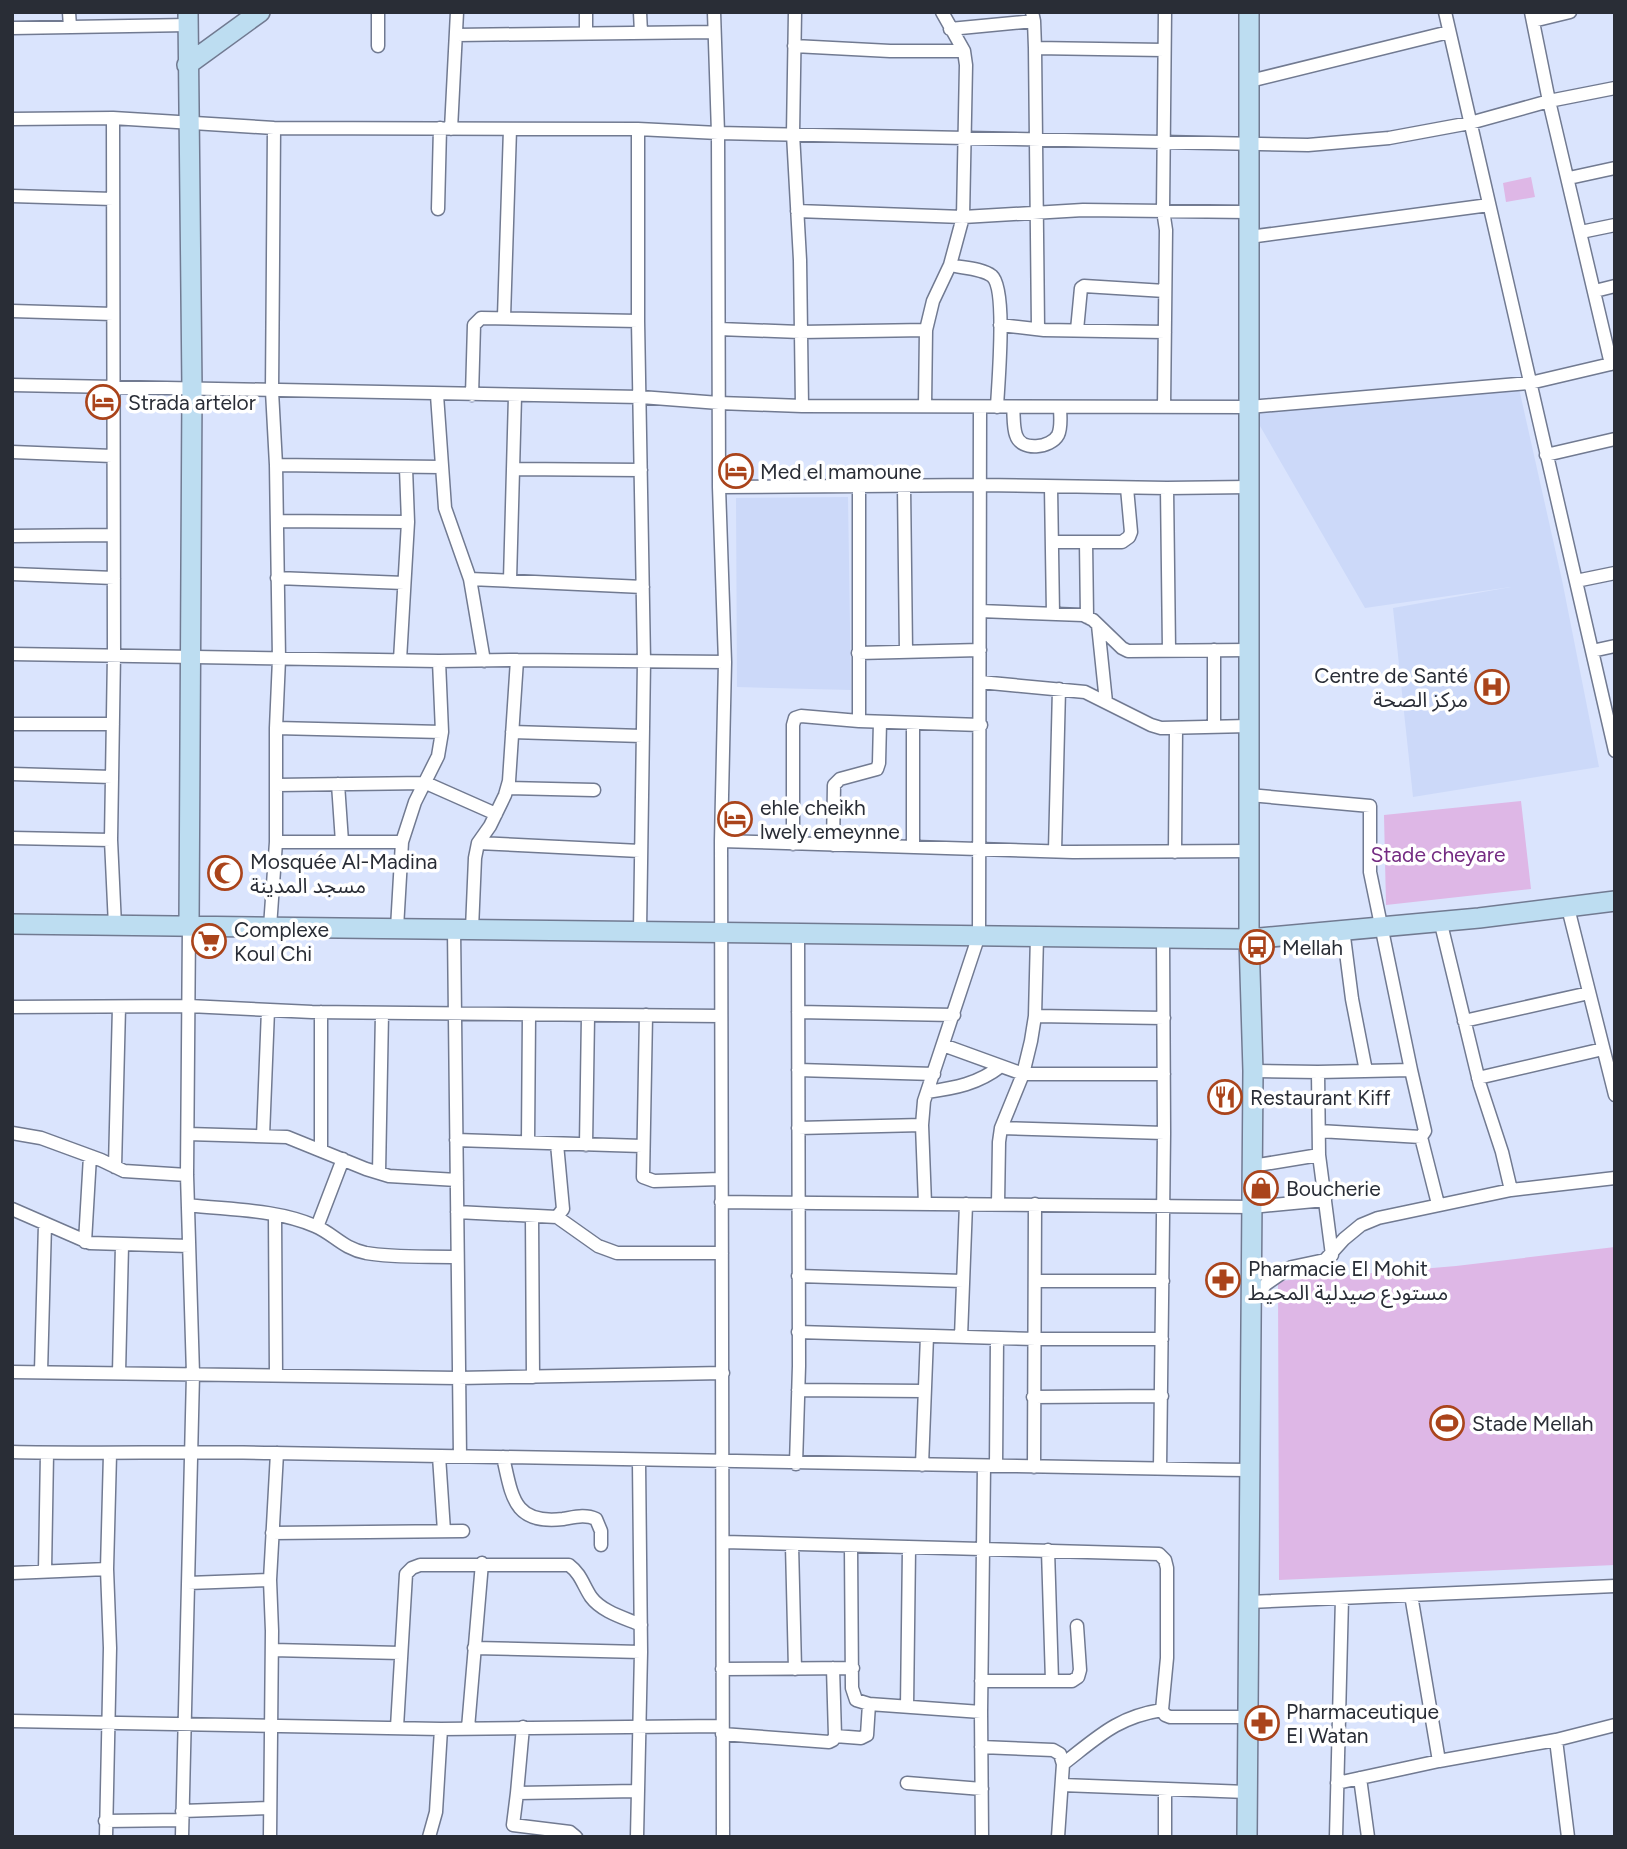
<svg xmlns="http://www.w3.org/2000/svg" width="1627" height="1849" viewBox="0 0 1627 1849" font-family="Figtree,'Noto Sans Arabic',sans-serif">
	<style>
		.built { fill: #ccd9f9 }
		.green { fill: #deb7e6 }
		.lines { fill: none; stroke-linecap: round; stroke-linejoin: round }
		.street-casing { stroke: #717a91; stroke-width: 15 }
		.secondary-casing { stroke: #717a91; stroke-width: 22 }
		.street { stroke: #fff; stroke-width: 12 }
		.secondary { stroke: #bdddf1; stroke-width: 19 }
		.labels { text-anchor: middle; dominant-baseline: central; stroke-width: 7; stroke-linejoin: round; paint-order: stroke }
		.poi-label { font-size: 21px; fill: #292d36; stroke: #fff; text-anchor: start }
		.park-label { font-size: 21px; fill: #742b82; stroke: #fff }
	</style>
	<rect width="100%" height="100%" fill="#dae4fd"/>
	<!-- built -->
	<path class="built" d="M 1518,384 L 1562,580 L 1599,767 L 1413,797 L 1393,608 L 1511,587 L 1365,608 L 1249,407 Z
		M 848,497 L 851,690 L 737,687 L 736,498 Z"/>
	<!-- green -->
	<path class="green" d="M 1531,177 L 1535,197 L 1506,202 L 1503,183 Z
		M 1521,801 L 1531,889 L 1386,905 L 1384,815 Z
		M 1615,1247 L 1615,1565 L 1279,1580 L 1278,1281 L 1456,1266 Z"/>
	<g class="lines">
		<!-- street casing -->
		<g class="street-casing">
			<path id="street" d="M 69,12 L 70,27
				M 378,12 L 378,46
				M 586,12 L 586,34
				M 640,12 L 641,33
				M 714,12 L 718,133 L 719,487 L 725,662 L 721,841 L 723,1837
				M 795,12 L 793,134 L 800,260 L 802,406
				M 1032,12 L 1034,21 L 1035,48 L 1038,328
				M 1445,12 L 1615,751
				M 1531,12 L 1549,101 L 1611,364
				M 1533,21 L 1570,12
				M 12,28 L 188,25
				M 950,29 L 1034,21
				M 456,35 L 714,32
				M 794,46 L 890,51 L 964,51
				M 1035,48 L 1164,50
				M 1250,81 L 1449,32
				M 113,118 L 114,654 L 111,840 L 115,926
				M 12,119 L 113,118 L 274,128 L 638,129 L 718,133 L 1308,145 L 1389,138 L 1470,123 L 1549,101 L 1615,88
				M 451,129 L 457,12
				M 638,129 L 638,321 L 644,661 L 640,931
				M 1569,178 L 1615,168
				M 12,196 L 113,199
				M 438,209 L 440,128
				M 797,211 L 963,217 L 1083,210 L 1249,212
				M 1581,232 L 1615,225
				M 1249,237 L 1489,205
				M 950,265 C 962,268 982,268 992,276 C 1007,289 998,384 997,407
				M 1595,291 L 1615,286
				M 12,311 L 113,314
				M 504,317 L 510,129
				M 1000,325 L 1044,330 L 1165,332
				M 719,329 L 800,332 L 926,330
				M 1077,330 L 1081,288 L 1084,286 L 1165,291
				M 12,385 L 641,397 L 719,403 L 802,406 L 1249,407 L 1530,383 L 1615,363
				M 437,395 L 445,508 L 470,579 L 484,661
				M 472,395 L 474,325 L 481,318 L 638,321
				M 925,406 L 926,330 L 933,301 L 950,265 L 963,217 L 966,65 L 964,51 L 942,12
				M 1013,407 C 1014,415 1013,427 1016,435 C 1021,452 1051,448 1058,435 C 1062,427 1060,415 1060,407
				M 1164,407 L 1166,230 L 1163,210 L 1165,12
				M 12,452 L 112,456
				M 1546,455 L 1615,439
				M 276,465 L 441,467
				M 513,469 L 641,470
				M 904,486 L 906,652
				M 719,487 L 980,485 L 1167,488 L 1249,487
				M 1051,487 L 1053,614
				M 1167,488 L 1169,650
				M 277,521 L 408,522
				M 12,536 L 112,535
				M 1052,542 L 1122,542 L 1129,537 L 1131,532 L 1127,488
				M 1086,542 L 1087,617
				M 12,574 L 114,578
				M 277,578 L 404,583
				M 470,579 L 643,587
				M 510,580 L 515,396
				M 1576,581 L 1615,573
				M 980,611 L 1083,615 L 1093,620 L 1122,648 L 1128,651 L 1249,650
				M 1098,625 L 1106,702
				M 1214,650 L 1214,726
				M 1592,651 L 1615,646
				M 858,653 L 980,650
				M 12,654 L 439,661 L 517,660 L 725,662
				M 400,660 L 408,522 L 406,468
				M 980,682 L 1085,692 L 1151,725 L 1161,728 L 1249,726
				M 859,721 L 859,486
				M 913,723 L 913,847
				M 12,724 L 113,724
				M 276,728 L 442,732
				M 512,732 L 642,736
				M 12,774 L 112,777
				M 338,784 L 342,842
				M 276,785 L 426,783 L 496,814
				M 507,788 L 594,790
				M 1249,795 L 1370,806 L 1370,872 L 1411,1070
				M 12,838 L 111,840
				M 721,841 L 1073,852 L 1249,851
				M 276,842 L 402,842
				M 478,843 L 640,851
				M 793,844 L 793,725 L 795,718 L 801,716 L 859,721 L 981,725
				M 833,845 L 834,785 L 840,779 L 877,769 L 879,763 L 880,722
				M 1055,851 L 1059,689
				M 1175,852 L 1176,728
				M 1568,908 L 1615,1095
				M 1440,920 L 1480,1085 L 1502,1152 L 1511,1190
				M 270,927 L 276,842 L 276,728 L 279,659 L 276,465 L 272,391 L 274,128
				M 397,928 L 402,842 L 415,802 L 438,756 L 442,732 L 439,661
				M 454,929 L 460,1456
				M 472,929 L 475,858 L 478,843 L 490,826 L 505,795 L 509,781 L 517,660
				M 1343,929 L 1352,999 L 1366,1071
				M 12,1007 L 189,1006 L 312,1012 L 721,1016
				M 798,1012 L 954,1015
				M 646,1015 L 643,1177 L 654,1181 L 721,1179
				M 1035,1016 L 1164,1018
				M 1464,1021 L 1589,993
				M 943,1045 L 1023,1074 L 1164,1074
				M 798,1070 L 934,1074
				M 1253,1071 L 1318,1072 L 1411,1070 L 1425,1131 L 1421,1137 L 1319,1131
				M 1318,1072 L 1319,1155 L 1332,1255
				M 1478,1078 L 1603,1049
				M 927,1092 C 955,1088 978,1084 1001,1066
				M 798,1128 L 922,1125
				M 1001,1128 L 1164,1133
				M 12,1133 L 41,1138 L 101,1160 L 124,1171 L 187,1175
				M 188,1134 L 287,1137 L 366,1169 L 389,1176 L 457,1180
				M 263,1136 L 268,1010
				M 1421,1137 L 1438,1204
				M 456,1140 L 642,1146
				M 528,1142 L 529,1015
				M 586,1145 L 588,1016
				M 321,1150 L 321,1012
				M 1252,1166 L 1319,1155
				M 115,1167 L 119,1007
				M 379,1173 L 382,1013
				M 721,1202 L 1252,1207 L 1325,1200
				M 925,1204 L 922,1125 L 924,1101 L 979,935 L 980,407
				M 998,1204 L 999,1142 L 1001,1128 L 1023,1074 L 1031,1041 L 1035,1016 L 1037,936
				M 188,1205 C 229,1210 276,1209 315,1226 C 334,1234 342,1248 366,1253 C 393,1258 429,1256 457,1257
				M 12,1209 L 90,1243 L 189,1246
				M 457,1212 L 557,1217 L 563,1209 L 557,1144
				M 275,1215 L 276,1375
				M 532,1216 L 533,1377
				M 557,1217 L 598,1246 L 617,1253 L 722,1253
				M 317,1227 L 343,1159
				M 85,1242 L 90,1156
				M 798,1276 L 963,1281
				M 1035,1281 L 1163,1281
				M 1252,1301 L 1266,1284 L 1286,1270 L 1292,1267 L 1325,1260 L 1344,1239 L 1361,1225 L 1378,1218 L 1511,1190 L 1615,1178
				M 798,1332 L 1036,1339 L 1162,1339
				M 961,1337 L 966,1204
				M 12,1372 L 458,1378 L 723,1373
				M 41,1372 L 45,1224
				M 119,1373 L 122,1245
				M 798,1390 L 924,1391
				M 1033,1397 L 1162,1396
				M 12,1452 C 99,1454 186,1451 274,1453 C 599,1460 925,1466 1251,1470
				M 439,1456 L 444,1531
				M 503,1457 C 512,1496 513,1525 563,1519 C 575,1517 585,1514 596,1519 L 601,1531 L 601,1545
				M 796,1464 L 799,1366 L 798,933
				M 922,1465 L 927,1336
				M 996,1466 L 997,1338
				M 1034,1467 L 1035,1204
				M 1160,1469 L 1164,1133 L 1163,938
				M 272,1533 L 463,1531
				M 724,1542 L 1159,1554 L 1165,1560 L 1167,1568 L 1167,1658 L 1162,1710 L 1165,1715 L 1170,1717 L 1248,1717
				M 792,1545 L 795,1669
				M 851,1547 L 852,1688 L 856,1700 L 869,1704 L 981,1712
				M 1048,1550 L 1052,1681
				M 45,1571 L 47,1453
				M 12,1573 L 107,1569
				M 188,1583 L 270,1580
				M 1249,1602 L 1615,1586
				M 474,1648 L 641,1652
				M 272,1650 L 401,1653
				M 722,1669 L 853,1668
				M 981,1681 L 1072,1681 L 1078,1677 L 1080,1670 L 1077,1626
				M 907,1707 L 909,1548
				M 12,1721 L 441,1729 L 722,1726
				M 397,1727 L 406,1574 L 412,1568 L 420,1565 L 569,1565 C 581,1574 583,1585 591,1597 C 602,1612 625,1618 641,1625
				M 523,1727 L 517,1793 L 637,1791
				M 468,1728 L 482,1563
				M 722,1734 L 829,1742 L 833,1740 L 835,1736 L 833,1668
				M 835,1736 L 861,1738 L 867,1735 L 869,1704
				M 981,1747 L 1053,1750 L 1060,1754 L 1063,1764 L 1058,1837
				M 1439,1761 L 1556,1740
				M 1063,1764 C 1098,1737 1117,1717 1162,1710
				M 1360,1778 L 1368,1837
				M 907,1783 L 982,1789
				M 1337,1783 L 1439,1761 L 1411,1595
				M 1062,1785 L 1247,1792
				M 1165,1789 L 1165,1837
				M 517,1793 L 513,1825 L 570,1832 L 576,1837
				M 182,1811 L 270,1808
				M 105,1821 L 182,1820
				M 106,1837 L 110,1648 L 107,1569 L 110,1454
				M 182,1837 L 193,1374 L 187,1175 L 189,925
				M 270,1837 L 272,1631 L 270,1580 L 277,1453
				M 429,1837 L 436,1812 L 441,1729
				M 637,1837 L 641,1652 L 639,1462
				M 982,1837 L 981,1712 L 984,1466
				M 1336,1837 L 1342,1598
				M 1568,1837 L 1556,1740 L 1615,1725"/>
		</g>
		<!-- secondary casing -->
		<g class="secondary-casing">
			<path id="secondary" d="M 188,12 L 192,389 L 189,925
				M 187,65 L 260,12
				M 12,924 L 1249,939 L 1479,918 L 1615,901
				M 1247,1837 L 1253,1071 L 1249,939 L 1249,12"/>
		</g>
		<!-- street -->
		<use href="#street" class="street"/>
		<!-- secondary -->
		<use href="#secondary" class="secondary"/>
	</g>
	<!-- icons -->
	<defs>
		<g id="hotel-ring" transform="scale(1.75)"><circle r="9.5" fill="#fff" stroke="#aa441b" stroke-width="1.5"/><path d="M-6-4.5h1.5V1H6V5H4.5V3h-9V5H-6ZM-4 0a1.8 1.8 0 1 1 3.6 0ZM.5 0V-2.5h3Q6-2.5 6 0Z" fill="#aa441b"/></g>
		<g id="hospital-ring" transform="scale(1.75)"><circle r="9.5" fill="#fff" stroke="#aa441b" stroke-width="1.5"/><path d="M-5-5h3v3.5h4V-5h3V5h-3V1.5h-4V5h-3Z" fill="#aa441b"/></g>
		<g id="mosque-ring" transform="scale(1.75)"><circle r="9.5" fill="#fff" stroke="#aa441b" stroke-width="1.5"/><path d="M3.5-4.9A6 6 0 1 0 3.5 4.9A5 5 0 1 1 3.5-4.9Z" fill="#aa441b"/></g>
		<g id="supermarket-ring" transform="scale(1.75)"><circle r="9.5" fill="#fff" stroke="#aa441b" stroke-width="1.5"/><path d="M-6-5.5h2.5l.6 2H6L4.5 2H-2.5L-4.4-4H-6ZM-1.5 3.2a1.3 1.3 0 1 0 .1 0ZM3 3.2a1.3 1.3 0 1 0 .1 0Z" fill="#aa441b"/></g>
		<g id="bus-ring" transform="scale(1.75)"><circle r="9.5" fill="#fff" stroke="#aa441b" stroke-width="1.5"/><path d="M-5-6H5V4H4V6H2V4H-2V6H-4V4H-5ZM-3.5-4V0h7V-4ZM-3.5 1.2v1.5H-2V1.2ZM2 1.2v1.5H3.5V1.2Z" fill="#aa441b"/></g>
		<g id="restaurant-ring" transform="scale(1.75)"><circle r="9.5" fill="#fff" stroke="#aa441b" stroke-width="1.5"/><path d="M-5-6h1v4h1v-4h1v4h1v-4h1v5L-1.5 .5V6h-2V.5L-5-1ZM5-6V6H3V1.5H1.5Q1.5-4 5-6Z" fill="#aa441b"/></g>
		<g id="shop-ring" transform="scale(1.75)"><circle r="9.5" fill="#fff" stroke="#aa441b" stroke-width="1.5"/><path d="M-5-2.5h2.3a2.7 3.5 0 0 1 5.4 0H5L5.5 6h-11ZM-1.5-2.5h3a1.5 2.3 0 0 0-3 0Z" fill="#aa441b"/></g>
		<g id="pharmacy-ring" transform="scale(1.75)"><circle r="9.5" fill="#fff" stroke="#aa441b" stroke-width="1.5"/><path d="M-2-6h4v4h4v4h-4v4h-4v-4h-4v-4h4Z" fill="#aa441b"/></g>
		<g id="stadium-ring" transform="scale(1.75)"><circle r="9.5" fill="#fff" stroke="#aa441b" stroke-width="1.5"/><path d="M0-5a6.5 5 0 1 0 0 10a6.5 5 0 1 0 0-10ZM-3.5-1.8h7v3.6h-7Z" fill="#aa441b"/></g>
	</defs>
	<g fill-rule="evenodd">
		<use href="#hotel-ring" x="103" y="402"/>
		<use href="#hotel-ring" x="736" y="471"/>
		<use href="#hospital-ring" x="1492" y="687"/>
		<use href="#hotel-ring" x="735" y="819"/>
		<use href="#mosque-ring" x="225" y="873"/>
		<use href="#supermarket-ring" x="209" y="941"/>
		<use href="#bus-ring" x="1257" y="947"/>
		<use href="#restaurant-ring" x="1225" y="1097"/>
		<use href="#shop-ring" x="1261" y="1188"/>
		<use href="#pharmacy-ring" x="1223" y="1280"/>
		<use href="#stadium-ring" x="1447" y="1423"/>
		<use href="#pharmacy-ring" x="1262" y="1723"/>
	</g>
	<g class="labels">
		<!-- poi labels -->
		<g class="poi-label">
			<text x="128" y="402">Strada artelor</text>
			<text x="760" y="471">Med el mamoune</text>
			<text x="1468" y="675" text-anchor="end">Centre de Santé<tspan x="1468" dy="24">مركز الصحة</tspan></text>
			<text x="760" y="807">ehle cheikh<tspan x="760" dy="24">lwely emeynne</tspan></text>
			<text x="250" y="861">Mosquée Al-Madina<tspan x="250" dy="24">مسجد المدينة</tspan></text>
			<text x="234" y="929">Complexe<tspan x="234" dy="24">Koul Chi</tspan></text>
			<text x="1282" y="947">Mellah</text>
			<text x="1250" y="1097">Restaurant Kiff</text>
			<text x="1286" y="1188">Boucherie</text>
			<text x="1248" y="1268">Pharmacie El Mohit<tspan x="1248" dy="24">مستودع صيدلية المحيط</tspan></text>
			<text x="1472" y="1423">Stade Mellah</text>
			<text x="1286" y="1711">Pharmaceutique<tspan x="1286" dy="24">El Watan</tspan></text>
		</g>
		<!-- park labels -->
		<g class="park-label">
			<text x="1438" y="854">Stade cheyare</text>
		</g>
	</g>
	<!-- border -->
	<rect width="1627" height="1849" fill="none" stroke="#292d36" stroke-width="28"/>
</svg>
